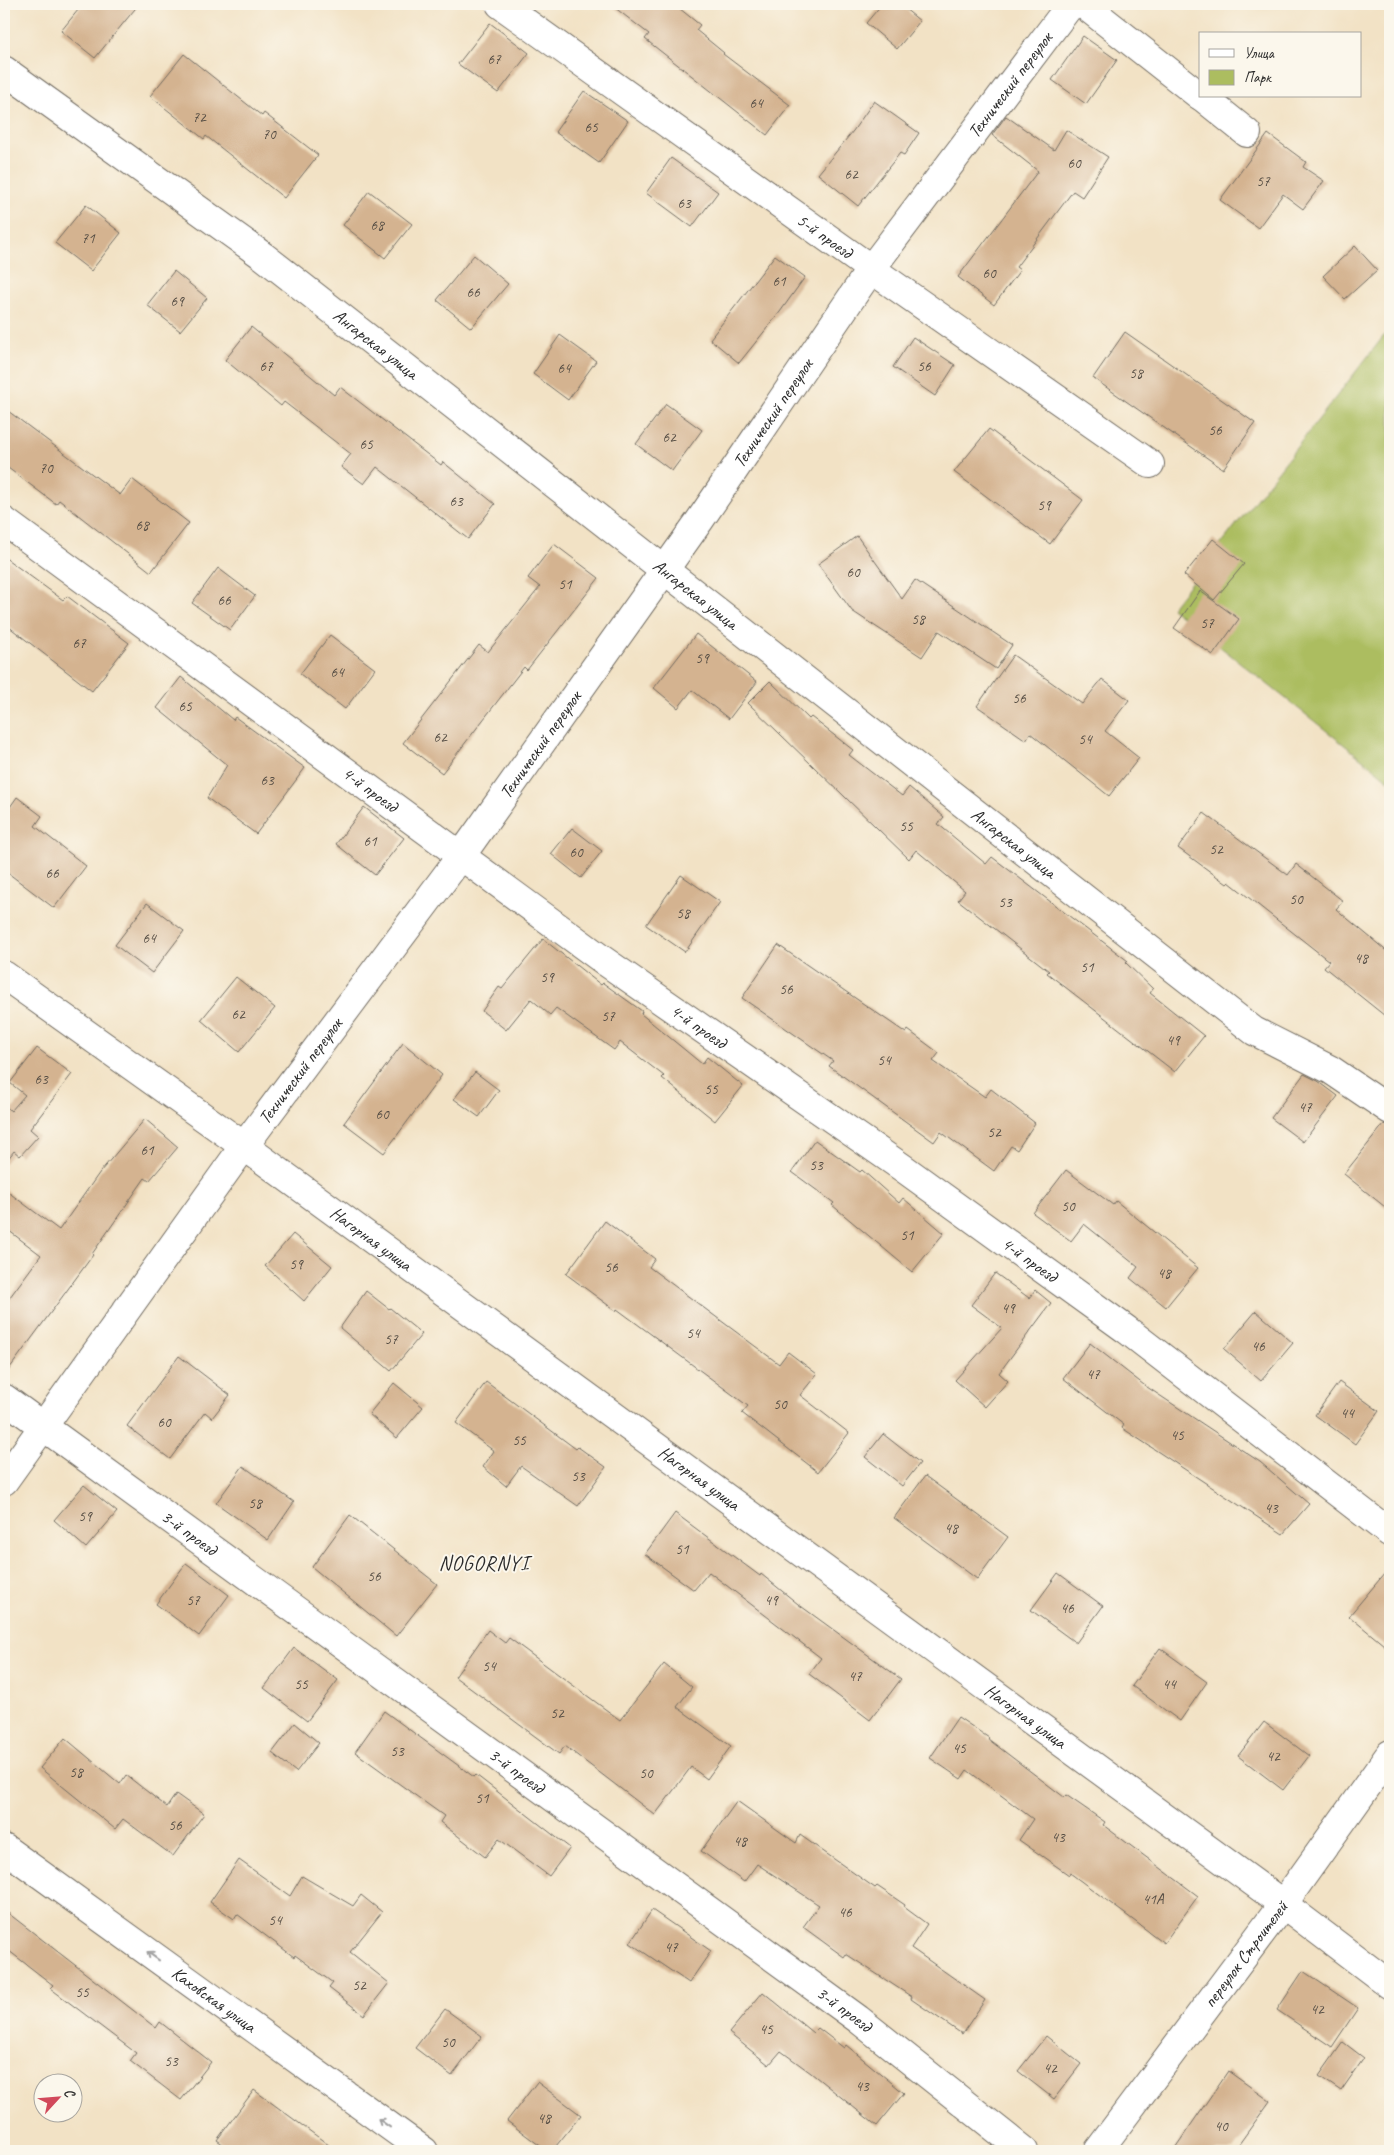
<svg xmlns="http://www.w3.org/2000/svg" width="1394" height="2155" viewBox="0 0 1394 2155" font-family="Caveat,sans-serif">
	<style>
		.green { fill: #acbd60; stroke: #6c7446 }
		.building { fill: #d4b390 }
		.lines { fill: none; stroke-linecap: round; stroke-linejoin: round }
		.street-casing { stroke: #716b61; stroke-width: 30 }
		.secondary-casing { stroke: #716b61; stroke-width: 30 }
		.street { stroke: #fff; stroke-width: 28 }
		.secondary { stroke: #fff; stroke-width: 28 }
		.oneway { stroke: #a0a0a0 }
		.labels { text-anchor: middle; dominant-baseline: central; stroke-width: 4; stroke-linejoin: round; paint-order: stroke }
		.number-label { font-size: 15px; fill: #554d44 }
		.street-label { font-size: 18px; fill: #2b2b2b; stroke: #fbf7ec }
		.quarter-label { font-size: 20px; letter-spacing: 1px; fill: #2b2b2b; stroke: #fbf7ec }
	</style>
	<rect width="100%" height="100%" fill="#fbf7ec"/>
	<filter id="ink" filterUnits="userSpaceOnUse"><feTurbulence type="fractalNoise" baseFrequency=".02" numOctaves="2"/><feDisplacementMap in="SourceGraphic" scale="10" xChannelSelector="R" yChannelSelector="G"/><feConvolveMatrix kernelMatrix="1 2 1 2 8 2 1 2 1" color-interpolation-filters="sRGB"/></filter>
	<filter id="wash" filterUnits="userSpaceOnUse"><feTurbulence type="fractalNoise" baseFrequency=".0096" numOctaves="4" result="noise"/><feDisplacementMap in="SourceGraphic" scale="20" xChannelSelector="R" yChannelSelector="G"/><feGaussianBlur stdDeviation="1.12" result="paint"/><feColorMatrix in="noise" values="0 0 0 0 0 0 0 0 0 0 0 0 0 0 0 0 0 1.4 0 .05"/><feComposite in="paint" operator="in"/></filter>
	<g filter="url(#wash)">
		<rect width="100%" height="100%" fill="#f2e2c5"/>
		<!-- green -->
		<path class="green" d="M 1390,328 L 1390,781 L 1171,608 Z"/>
		<g id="blocks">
			<!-- building -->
			<path class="building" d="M 83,4 L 139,4 L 95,58 L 61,31 Z
				M 610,4 L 674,4 L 700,25 L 696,30 L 724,53 L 723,54 L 790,105 L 767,135 L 645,39 L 649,34 Z
				M 882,4 L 899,4 L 920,21 L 897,49 L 866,23 Z
				M 490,23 L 529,53 L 498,93 L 458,64 Z
				M 1083,36 L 1117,60 L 1086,104 L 1052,80 Z
				M 184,54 L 262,116 L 264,113 L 318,155 L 284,198 L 206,136 L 204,139 L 150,96 Z
				M 584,91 L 628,121 L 599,163 L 555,132 Z
				M 874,101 L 919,133 L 904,155 L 900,153 L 858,206 L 818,174 L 853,131 Z
				M 1006,116 L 1054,150 L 1066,130 L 1108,157 L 1082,197 L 1073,191 L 1016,267 L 1020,270 L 994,305 L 958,277 L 1038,171 L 992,135 Z
				M 1268,134 L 1306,162 L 1303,167 L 1324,181 L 1303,209 L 1283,194 L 1258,228 L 1220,200 Z
				M 671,158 L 718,192 L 692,227 L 646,193 Z
				M 369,191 L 412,224 L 385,258 L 343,225 Z
				M 86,205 L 121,233 L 91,271 L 55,243 Z
				M 1355,246 L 1377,270 L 1345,299 L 1323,276 Z
				M 474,255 L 508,284 L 471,328 L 437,300 Z
				M 775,255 L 805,277 L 780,312 L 739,363 L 710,339 Z
				M 174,271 L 207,298 L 180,331 L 147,305 Z
				M 251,327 L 334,395 L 340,387 L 441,465 L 443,462 L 495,504 L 468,539 L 377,467 L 364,484 L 341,467 L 351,454 L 284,402 L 281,406 L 225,360 Z
				M 1125,332 L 1255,423 L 1223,469 L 1093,378 Z
				M 560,335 L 596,361 L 568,400 L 533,374 Z
				M 913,337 L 955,365 L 935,396 L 893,367 Z
				M 666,404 L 702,430 L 672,471 L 636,444 Z
				M 4,408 L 120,495 L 132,479 L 189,523 L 151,572 L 59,500 L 56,504 L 4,465 Z
				M 989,429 L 1083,500 L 1050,544 L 954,472 Z
				M 857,536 L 902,599 L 915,580 L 1012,645 L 996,669 L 939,631 L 922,657 L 852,611 L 818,564 Z
				M 1213,539 L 1244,564 L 1214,600 L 1184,575 Z
				M 554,544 L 599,578 L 527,670 L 524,667 L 442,773 L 403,743 L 479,645 L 488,652 L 540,587 L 528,578 Z
				M 4,557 L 63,600 L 67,596 L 129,643 L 92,691 L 4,623 Z
				M 218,568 L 255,596 L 230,630 L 192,603 Z
				M 1200,591 L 1239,619 L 1213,655 L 1174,628 Z
				M 696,634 L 757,682 L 729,719 L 692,690 L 678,708 L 654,688 Z
				M 330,635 L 375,669 L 345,709 L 300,674 Z
				M 1013,655 L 1082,704 L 1102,679 L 1129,700 L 1105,731 L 1139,758 L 1109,796 L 1030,733 L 1026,740 L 977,706 Z
				M 181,677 L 233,720 L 235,717 L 305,768 L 256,834 L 207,798 L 227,765 L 157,708 Z
				M 770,681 L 809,719 L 811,717 L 853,750 L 849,755 L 902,796 L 909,787 L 944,817 L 938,824 L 986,864 L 992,857 L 1128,961 L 1126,963 L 1153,989 L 1150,993 L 1204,1036 L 1175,1072 L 1047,973 L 1049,971 L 958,900 L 965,891 L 916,850 L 909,859 L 748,703 Z
				M 17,797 L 42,816 L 35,826 L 86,866 L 54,908 L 4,870 L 4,802 L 10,807 Z
				M 364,807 L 404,838 L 375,875 L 336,844 Z
				M 1204,813 L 1288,875 L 1296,864 L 1343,901 L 1336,909 L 1390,954 L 1390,1020 L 1324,967 L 1329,961 L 1229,882 L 1227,884 L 1178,848 Z
				M 572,828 L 602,851 L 581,878 L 551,854 Z
				M 681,875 L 720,902 L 685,952 L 646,925 Z
				M 147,903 L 184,931 L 152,973 L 115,945 Z
				M 543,939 L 601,985 L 603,983 L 642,1011 L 641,1014 L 702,1064 L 707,1057 L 743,1086 L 715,1121 L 662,1078 L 664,1076 L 620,1042 L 614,1050 L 556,1008 L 550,1015 L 531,999 L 506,1030 L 482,1011 L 499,987 L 502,989 Z
				M 778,945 L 906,1033 L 908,1030 L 939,1053 L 933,1061 L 985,1097 L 991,1089 L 1035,1123 L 1017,1150 L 1011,1146 L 994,1171 L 941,1132 L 934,1142 L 829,1066 L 833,1061 L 742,998 Z
				M 236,977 L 275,1008 L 239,1052 L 201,1020 Z
				M 403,1043 L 442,1075 L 384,1153 L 344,1123 Z
				M 37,1048 L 72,1074 L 30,1129 L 38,1136 L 20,1156 L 14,1151 L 4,1164 L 4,1105 L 11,1111 L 25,1095 L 10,1083 Z
				M 475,1072 L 499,1090 L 479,1117 L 454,1099 Z
				M 1304,1074 L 1318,1081 L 1338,1096 L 1303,1142 L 1271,1118 Z
				M 145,1119 L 178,1147 L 149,1181 L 145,1178 L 92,1254 L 93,1255 L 4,1376 L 4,1305 L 41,1255 L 4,1227 L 4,1189 L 59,1230 L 100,1172 Z
				M 1384,1124 L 1390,1125 L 1390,1211 L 1344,1174 Z
				M 815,1140 L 860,1172 L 862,1170 L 899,1203 L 903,1198 L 944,1233 L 912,1272 L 832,1205 L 834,1203 L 792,1172 Z
				M 1066,1170 L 1113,1205 L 1116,1201 L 1198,1268 L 1166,1307 L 1130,1278 L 1138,1267 L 1084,1224 L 1071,1241 L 1033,1213 Z
				M 605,1221 L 655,1259 L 649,1267 L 779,1364 L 788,1352 L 817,1374 L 800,1395 L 849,1433 L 818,1472 L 742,1413 L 748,1406 L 617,1309 L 616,1311 L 566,1274 Z
				M 293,1234 L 332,1266 L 304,1301 L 265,1266 Z
				M 995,1273 L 1029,1298 L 1035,1290 L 1051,1303 L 999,1373 L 1008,1381 L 985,1407 L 955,1380 L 1002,1328 L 971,1305 Z
				M 366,1291 L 389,1309 L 390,1308 L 422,1334 L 391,1371 L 340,1328 Z
				M 1256,1311 L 1293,1343 L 1261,1381 L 1224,1349 Z
				M 1090,1343 L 1144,1385 L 1260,1462 L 1309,1504 L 1283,1534 L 1122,1428 L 1124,1425 L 1063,1378 Z
				M 179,1356 L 230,1395 L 212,1418 L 205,1412 L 170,1459 L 127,1426 Z
				M 486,1382 L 576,1449 L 578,1447 L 606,1467 L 578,1506 L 521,1466 L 506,1486 L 483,1467 L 494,1451 L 456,1423 Z
				M 1339,1382 L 1379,1411 L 1355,1444 L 1315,1415 Z
				M 394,1383 L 423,1407 L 397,1438 L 369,1414 Z
				M 883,1434 L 920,1463 L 902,1486 L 865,1457 Z
				M 243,1466 L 294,1502 L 268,1540 L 216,1503 Z
				M 925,1476 L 1008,1537 L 977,1579 L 894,1518 Z
				M 84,1485 L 117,1512 L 86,1548 L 54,1520 Z
				M 675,1513 L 760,1576 L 761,1574 L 798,1604 L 901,1679 L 870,1720 L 809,1674 L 821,1658 L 709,1572 L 694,1590 L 645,1554 Z
				M 350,1515 L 437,1584 L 396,1636 L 312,1567 Z
				M 186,1563 L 229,1595 L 199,1636 L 156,1604 Z
				M 1390,1567 L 1390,1650 L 1349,1616 Z
				M 1058,1573 L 1103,1606 L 1076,1643 L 1031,1610 Z
				M 488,1630 L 505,1643 L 509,1638 L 620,1720 L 664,1664 L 692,1687 L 677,1707 L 731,1746 L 707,1779 L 691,1767 L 655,1815 L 565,1746 L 559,1754 L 455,1677 Z
				M 294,1648 L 338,1680 L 307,1721 L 264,1688 Z
				M 1160,1648 L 1207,1682 L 1180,1721 L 1132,1686 Z
				M 384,1711 L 474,1777 L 476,1775 L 570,1848 L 549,1876 L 499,1839 L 485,1857 L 440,1822 L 444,1816 L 355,1752 Z
				M 958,1717 L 989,1738 L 988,1739 L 1064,1797 L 1066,1795 L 1105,1822 L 1103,1825 L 1198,1896 L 1164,1943 L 1070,1873 L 1069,1875 L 1019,1840 L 1033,1819 L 967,1770 L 961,1779 L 930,1758 Z
				M 1264,1722 L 1309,1756 L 1283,1790 L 1238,1756 Z
				M 295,1723 L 319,1743 L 296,1772 L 272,1753 Z
				M 65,1738 L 120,1784 L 126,1775 L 167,1807 L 176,1794 L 204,1814 L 173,1856 L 123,1819 L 115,1829 L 40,1768 Z
				M 737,1801 L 796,1843 L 800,1835 L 875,1888 L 877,1886 L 905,1905 L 904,1907 L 927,1924 L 911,1948 L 985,2000 L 962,2034 L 911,1999 L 912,1997 L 846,1954 L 844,1957 L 803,1927 L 819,1905 L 757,1864 L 744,1882 L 701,1851 Z
				M 239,1860 L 290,1896 L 302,1876 L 353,1906 L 361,1895 L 382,1912 L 350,1952 L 389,1983 L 364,2015 L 329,1988 L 333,1983 L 295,1955 L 294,1957 L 237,1914 L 234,1919 L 210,1902 Z
				M 4,1910 L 156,2028 L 160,2022 L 211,2062 L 181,2100 L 130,2061 L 136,2053 L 50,1988 L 53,1985 L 4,1947 Z
				M 652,1910 L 711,1951 L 689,1983 L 630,1943 Z
				M 1303,1971 L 1358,2008 L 1332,2047 L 1277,2010 Z
				M 763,1992 L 813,2033 L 818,2028 L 844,2048 L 846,2045 L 904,2093 L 877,2126 L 811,2073 L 781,2051 L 769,2065 L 729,2033 Z
				M 445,2009 L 482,2036 L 452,2076 L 415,2048 Z
				M 1046,2036 L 1081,2064 L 1054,2099 L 1018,2071 Z
				M 1343,2042 L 1364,2058 L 1341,2091 L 1319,2076 Z
				M 1228,2071 L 1270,2101 L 1234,2151 L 1173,2151 Z
				M 537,2082 L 581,2115 L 552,2151 L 547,2151 L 507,2121 Z
				M 254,2090 L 337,2151 L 232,2151 L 217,2140 Z"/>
		</g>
	</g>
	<g filter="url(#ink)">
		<use href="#blocks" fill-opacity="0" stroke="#716b61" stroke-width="1"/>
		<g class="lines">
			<!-- street casing -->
			<g class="street-casing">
				<g id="street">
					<path id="s1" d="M 500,4 L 871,269 L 1150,464"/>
					<path d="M 1083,4 L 1200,96"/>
					<path id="s2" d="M 4,70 L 263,256 L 1254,1031 L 1331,1070 L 1390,1110"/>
					<path d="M 1201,96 L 1247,133"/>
					<path id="s3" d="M 4,521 L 603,960 L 903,1168 L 1127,1330 L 1390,1533"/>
					<path id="s4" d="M 4,975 L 244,1146 L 1283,1904 L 1390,1985"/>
					<path id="s5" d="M 4,1398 L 858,2019 L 1024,2151"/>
					<path id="s6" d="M 4,1481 L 244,1146 L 461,856 L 700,520 L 871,269 L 1071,4"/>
					<path id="s7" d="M 1098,2151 L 1283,1904 L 1390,1754"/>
				</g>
			</g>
			<!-- secondary casing -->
			<g class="secondary-casing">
				<g id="secondary">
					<path id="s8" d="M 4,1848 L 424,2151"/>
				</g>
			</g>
			<!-- street -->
			<use href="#street" class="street"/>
			<!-- secondary -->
			<use href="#secondary" class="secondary"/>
		</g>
		<!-- one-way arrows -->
		<defs><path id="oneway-shaft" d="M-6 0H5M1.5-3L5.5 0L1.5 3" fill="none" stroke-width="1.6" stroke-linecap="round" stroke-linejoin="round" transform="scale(1.25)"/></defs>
		<g class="oneway">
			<use href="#oneway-shaft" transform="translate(153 1956) rotate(-144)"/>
			<use href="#oneway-shaft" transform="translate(384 2123) rotate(-144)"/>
		</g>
	</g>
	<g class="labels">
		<!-- number labels -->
		<g class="number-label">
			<text x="494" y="59">67</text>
			<text x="756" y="103">64</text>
			<text x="199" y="117">72</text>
			<text x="591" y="127">65</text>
			<text x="269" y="134">70</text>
			<text x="1074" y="163">60</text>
			<text x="851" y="174">62</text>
			<text x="1263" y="181">57</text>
			<text x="684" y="203">63</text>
			<text x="377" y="225">68</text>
			<text x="88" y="238">71</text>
			<text x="989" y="273">60</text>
			<text x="779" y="281">61</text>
			<text x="473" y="292">66</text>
			<text x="177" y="301">69</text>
			<text x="266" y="366">67</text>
			<text x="924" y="366">56</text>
			<text x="564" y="368">64</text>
			<text x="1136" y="373">58</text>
			<text x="1215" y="430">56</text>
			<text x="669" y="437">62</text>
			<text x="366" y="444">65</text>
			<text x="46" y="468">70</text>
			<text x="456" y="501">63</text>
			<text x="1044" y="505">59</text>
			<text x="142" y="525">68</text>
			<text x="853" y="572">60</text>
			<text x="565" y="584">51</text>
			<text x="224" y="600">66</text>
			<text x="918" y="619">58</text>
			<text x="1207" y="623">57</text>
			<text x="79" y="643">67</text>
			<text x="702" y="658">59</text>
			<text x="337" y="672">64</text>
			<text x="1019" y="698">56</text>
			<text x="185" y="706">65</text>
			<text x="440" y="737">62</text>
			<text x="1085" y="739">54</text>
			<text x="267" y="780">63</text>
			<text x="906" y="826">55</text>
			<text x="370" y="841">61</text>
			<text x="1216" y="849">52</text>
			<text x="576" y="852">60</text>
			<text x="52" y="873">66</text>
			<text x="1296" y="899">50</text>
			<text x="1005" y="902">53</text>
			<text x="683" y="913">58</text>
			<text x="149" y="938">64</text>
			<text x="1361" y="958">48</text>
			<text x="1087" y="967">51</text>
			<text x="547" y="977">59</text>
			<text x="786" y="989">56</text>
			<text x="238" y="1014">62</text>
			<text x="608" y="1016">57</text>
			<text x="1173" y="1040">49</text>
			<text x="884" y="1060">54</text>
			<text x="41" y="1079">63</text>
			<text x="711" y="1089">55</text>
			<text x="1305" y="1107">47</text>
			<text x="382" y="1114">60</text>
			<text x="994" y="1132">52</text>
			<text x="147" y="1150">61</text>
			<text x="816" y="1165">53</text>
			<text x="1068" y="1206">50</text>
			<text x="907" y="1235">51</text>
			<text x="296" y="1264">59</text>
			<text x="611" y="1267">56</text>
			<text x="1164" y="1273">48</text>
			<text x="1008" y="1308">49</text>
			<text x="693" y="1333">54</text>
			<text x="391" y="1339">57</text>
			<text x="1258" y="1346">46</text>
			<text x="1093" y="1374">47</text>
			<text x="780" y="1404">50</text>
			<text x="1347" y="1413">44</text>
			<text x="164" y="1422">60</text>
			<text x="1177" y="1435">45</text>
			<text x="519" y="1440">55</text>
			<text x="578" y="1476">53</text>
			<text x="255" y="1503">58</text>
			<text x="1271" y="1508">43</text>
			<text x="85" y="1516">59</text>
			<text x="951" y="1528">48</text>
			<text x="682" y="1549">51</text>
			<text x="374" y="1576">56</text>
			<text x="193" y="1600">57</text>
			<text x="771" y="1600">49</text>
			<text x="1067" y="1608">46</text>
			<text x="489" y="1666">54</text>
			<text x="855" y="1676">47</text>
			<text x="301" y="1684">55</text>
			<text x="1169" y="1684">44</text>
			<text x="557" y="1713">52</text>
			<text x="959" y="1748">45</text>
			<text x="397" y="1751">53</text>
			<text x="1273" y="1756">42</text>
			<text x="76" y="1772">58</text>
			<text x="646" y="1773">50</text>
			<text x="482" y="1798">51</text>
			<text x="175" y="1825">56</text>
			<text x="1058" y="1837">43</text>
			<text x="740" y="1841">48</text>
			<text x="1153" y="1899">41А</text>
			<text x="845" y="1912">46</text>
			<text x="275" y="1920">54</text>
			<text x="671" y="1947">47</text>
			<text x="359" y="1985">52</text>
			<text x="82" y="1992">55</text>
			<text x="1317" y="2009">42</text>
			<text x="766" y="2029">45</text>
			<text x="448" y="2042">50</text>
			<text x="171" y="2061">53</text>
			<text x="1050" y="2068">42</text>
			<text x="862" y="2086">43</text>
			<text x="544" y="2118">48</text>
			<text x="1221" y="2126">40</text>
		</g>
		<!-- street labels -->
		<g class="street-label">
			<text stroke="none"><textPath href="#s6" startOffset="1721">Технический переулок</textPath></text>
			<text stroke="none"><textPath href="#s1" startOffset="399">5-й проезд</textPath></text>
			<text stroke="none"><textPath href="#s2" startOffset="462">Ангарская улица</textPath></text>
			<text stroke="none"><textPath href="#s6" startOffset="1316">Технический переулок</textPath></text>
			<text stroke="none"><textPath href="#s2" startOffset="868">Ангарская улица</textPath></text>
			<text stroke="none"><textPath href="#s6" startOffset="911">Технический переулок</textPath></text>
			<text stroke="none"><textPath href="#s3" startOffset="454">4-й проезд</textPath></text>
			<text stroke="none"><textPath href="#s2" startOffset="1272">Ангарская улица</textPath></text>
			<text stroke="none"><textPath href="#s3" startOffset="859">4-й проезд</textPath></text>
			<text stroke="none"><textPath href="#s6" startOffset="506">Технический переулок</textPath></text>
			<text stroke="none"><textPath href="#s4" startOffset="452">Нагорная улица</textPath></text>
			<text stroke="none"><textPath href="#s3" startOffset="1264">4-й проезд</textPath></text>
			<text stroke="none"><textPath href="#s4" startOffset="858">Нагорная улица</textPath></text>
			<text stroke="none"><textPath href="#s5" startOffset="229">3-й проезд</textPath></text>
			<text stroke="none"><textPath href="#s4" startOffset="1262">Нагорная улица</textPath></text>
			<text stroke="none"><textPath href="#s5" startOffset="634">3-й проезд</textPath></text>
			<text stroke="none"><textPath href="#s7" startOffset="246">переулок Строителей</textPath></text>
			<text stroke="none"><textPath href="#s8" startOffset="259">Каховская улица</textPath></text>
			<text stroke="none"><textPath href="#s5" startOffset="1039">3-й проезд</textPath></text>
		</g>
		<!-- quarter labels -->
		<g class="quarter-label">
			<text x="484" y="1563">NOGORNYI</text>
		</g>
	</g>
	<!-- margin -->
	<rect width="1394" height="2155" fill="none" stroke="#fbf7ec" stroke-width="20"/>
	<!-- legend -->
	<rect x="1199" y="32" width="162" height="65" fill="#fbf7ec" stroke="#a8a59f"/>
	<rect x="1209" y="49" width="25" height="8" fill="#ffffff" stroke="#a8a59f"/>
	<text x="1244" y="58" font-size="15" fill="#2b2b2b">Улица</text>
	<rect x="1209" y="70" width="25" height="15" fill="#acbd60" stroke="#a8a59f"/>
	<text x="1244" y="82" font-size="15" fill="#2b2b2b">Парк</text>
	<!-- north arrow -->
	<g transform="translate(58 2098) rotate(64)"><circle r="24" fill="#fbf7ec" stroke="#a8a59f"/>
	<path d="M0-4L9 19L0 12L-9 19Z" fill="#d1495b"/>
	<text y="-8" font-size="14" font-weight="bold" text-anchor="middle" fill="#2b2b2b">С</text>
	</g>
</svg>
